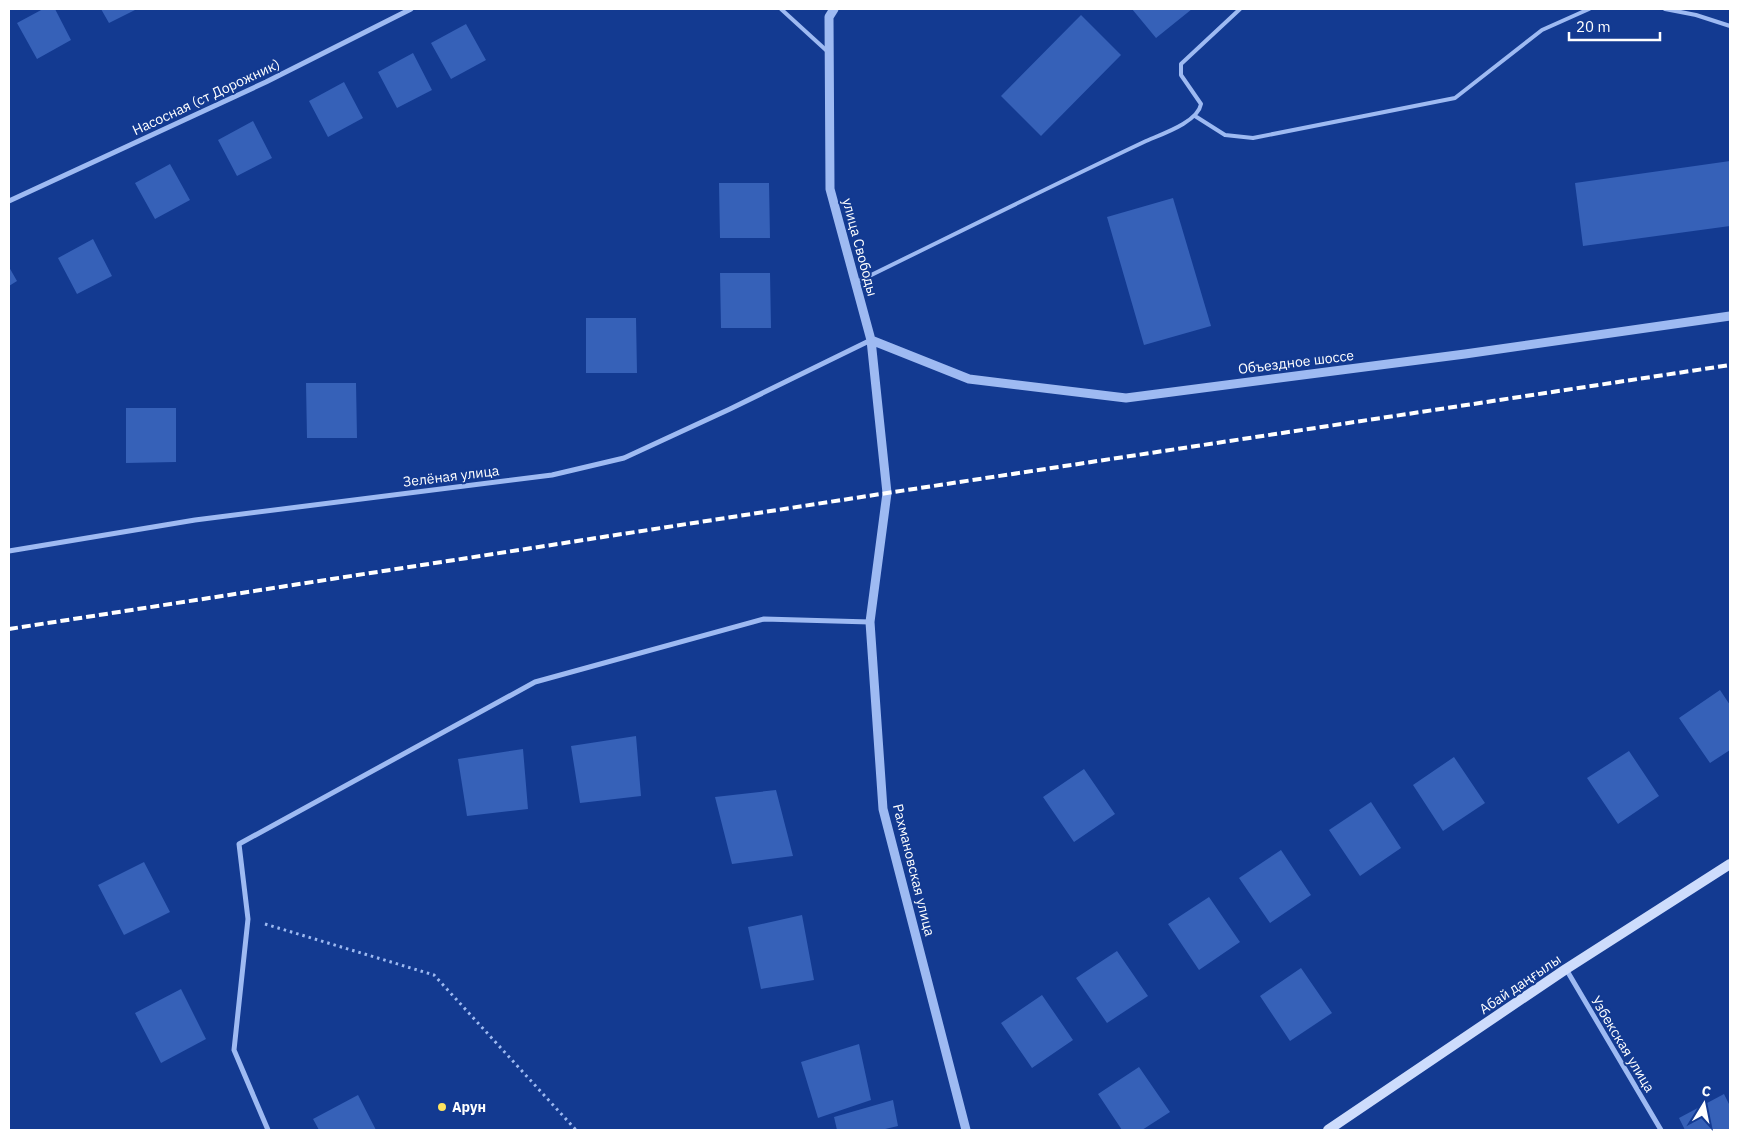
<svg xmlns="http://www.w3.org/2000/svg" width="1739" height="1139" viewBox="0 0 1739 1139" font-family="'IBM Plex Sans',sans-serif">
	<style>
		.building { fill: #3661b8 }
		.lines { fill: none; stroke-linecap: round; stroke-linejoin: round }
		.path { stroke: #9ebaf2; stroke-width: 3; stroke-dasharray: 2.5 4; stroke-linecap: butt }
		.service { stroke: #9ebaf2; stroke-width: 4 }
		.minor { stroke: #9ebaf2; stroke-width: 5 }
		.tertiary { stroke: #9ebaf2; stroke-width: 9 }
		.secondary { stroke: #cddcfc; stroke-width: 10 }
		.rail { stroke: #fff; stroke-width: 4; stroke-dasharray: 9 4; stroke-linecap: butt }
		.poi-dot { fill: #ffe45f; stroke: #133a91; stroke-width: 2 }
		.labels { text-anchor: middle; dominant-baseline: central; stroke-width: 4; stroke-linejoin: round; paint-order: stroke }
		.street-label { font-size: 14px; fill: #fff; stroke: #133a91 }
		.poi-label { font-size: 14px; font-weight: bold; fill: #fff; stroke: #133a91; text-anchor: start }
	</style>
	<rect width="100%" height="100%" fill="#133a91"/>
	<!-- building -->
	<path class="building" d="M 43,9 L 55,9 L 71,40 L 37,59 L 17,23 Z
		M 101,9 L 137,9 L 109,23 Z
		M 1132,9 L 1192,9 L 1156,38 Z
		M 1081,15 L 1121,55 L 1041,136 L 1001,96 Z
		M 466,24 L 486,60 L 451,79 L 431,43 Z
		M 413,53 L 432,90 L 397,108 L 378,72 Z
		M 344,82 L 363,118 L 328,137 L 309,101 Z
		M 253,121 L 272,158 L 237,176 L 218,140 Z
		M 1730,161 L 1730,226 L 1583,246 L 1575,183 Z
		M 170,164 L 190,200 L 155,219 L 135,183 Z
		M 719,183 L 769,183 L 770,238 L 720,238 Z
		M 1173,198 L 1211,326 L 1144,345 L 1107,217 Z
		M 93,239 L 112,276 L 77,294 L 58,258 Z
		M 9,267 L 17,281 L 9,286 Z
		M 720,273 L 770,273 L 771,328 L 721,328 Z
		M 586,318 L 636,318 L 637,373 L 586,373 Z
		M 306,383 L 356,383 L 357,438 L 307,438 Z
		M 126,408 L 176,408 L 176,462 L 126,463 Z
		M 1720,690 L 1730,705 L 1730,750 L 1710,763 L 1679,718 Z
		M 636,736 L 641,796 L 580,803 L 571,746 Z
		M 523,749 L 528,809 L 467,816 L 458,759 Z
		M 1629,751 L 1659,796 L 1618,824 L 1587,778 Z
		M 1454,757 L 1485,803 L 1443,831 L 1413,785 Z
		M 1084,769 L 1115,814 L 1074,842 L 1043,797 Z
		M 776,790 L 793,856 L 732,864 L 715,797 Z
		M 1371,802 L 1401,848 L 1360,876 L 1329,830 Z
		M 1281,850 L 1311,895 L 1270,923 L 1239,878 Z
		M 144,862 L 170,912 L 124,935 L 98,885 Z
		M 1209,897 L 1240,942 L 1199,970 L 1168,924 Z
		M 802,915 L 814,980 L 761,989 L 748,927 Z
		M 1117,951 L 1148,996 L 1107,1023 L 1076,978 Z
		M 1301,968 L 1332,1013 L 1290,1041 L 1260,996 Z
		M 181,989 L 206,1039 L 161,1063 L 135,1013 Z
		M 1042,995 L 1073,1040 L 1032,1068 L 1001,1023 Z
		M 859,1044 L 871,1100 L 818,1118 L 801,1062 Z
		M 1139,1067 L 1170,1112 L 1142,1130 L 1122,1130 L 1098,1094 Z
		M 1724,1094 L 1730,1106 L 1730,1130 L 1685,1130 L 1679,1118 Z
		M 358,1095 L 376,1130 L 319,1130 L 313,1119 Z
		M 893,1100 L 898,1126 L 881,1130 L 837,1130 L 834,1117 Z"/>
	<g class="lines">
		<!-- path -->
		<path class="path" d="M 265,924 L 434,975 L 576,1130"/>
		<!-- service -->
		<path class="service" d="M 781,9 L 827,51
			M 1665,9 L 1696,15 L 1730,26
			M 1195,116 L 1225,135 L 1253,138 L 1455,98 L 1542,30 L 1589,9
			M 857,282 C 953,235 1049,187 1146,141 C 1162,134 1198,122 1201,104 L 1181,75 L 1181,64 L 1240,9"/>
		<!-- minor -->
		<path class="minor" d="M 9,201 L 266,82 L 411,9
			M 9,551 L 195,520 L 552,475 L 624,458 L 730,409 L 871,340
			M 1566,969 L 1661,1130
			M 268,1130 L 234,1050 L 248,919 L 239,844 L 535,682 L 764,619 L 870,622"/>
		<!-- tertiary -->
		<path class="tertiary" d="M 834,9 L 829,17 L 830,189 L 871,340 L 887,493 L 870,622 L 883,809 L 966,1130
			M 871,340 L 969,379 L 1126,398 L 1465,354 L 1730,316"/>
		<!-- secondary -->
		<path class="secondary" d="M 1328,1130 L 1566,969 L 1730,864"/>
		<!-- rail -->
		<path class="rail" d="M 9,629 L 887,493 L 1730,365"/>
	</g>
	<!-- markers -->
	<circle class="poi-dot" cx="442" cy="1107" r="5"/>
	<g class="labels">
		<!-- street labels -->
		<g class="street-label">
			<text transform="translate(206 97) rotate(-25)">Насосная (ст Дорожник)</text>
			<text transform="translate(860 247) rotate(75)">улица Свободы</text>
			<text transform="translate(1296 362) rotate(-7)">Объездное шоссе</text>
			<text transform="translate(451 476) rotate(-7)">Зелёная улица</text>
			<text transform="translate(914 870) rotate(76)">Рахмановская улица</text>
			<text transform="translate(1520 984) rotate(-34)">Абай даңғылы</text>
			<text transform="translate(1623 1044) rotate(59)">Узбекская улица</text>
		</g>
		<!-- poi labels -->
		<g class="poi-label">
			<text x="452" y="1107">Арун</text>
		</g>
	</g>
	<!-- border -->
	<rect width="1739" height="1139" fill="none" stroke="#ffffff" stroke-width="20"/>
	<!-- north arrow -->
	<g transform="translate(1704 1104) rotate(10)" stroke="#133a91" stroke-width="4" paint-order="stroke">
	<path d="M0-4L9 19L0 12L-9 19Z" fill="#ffffff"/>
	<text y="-8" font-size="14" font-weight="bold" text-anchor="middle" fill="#ffffff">С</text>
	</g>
	<!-- scale -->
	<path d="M1569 32v8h91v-8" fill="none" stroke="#ffffff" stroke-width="2.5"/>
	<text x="1576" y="32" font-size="15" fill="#ffffff" stroke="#133a91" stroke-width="4" paint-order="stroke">20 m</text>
</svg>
